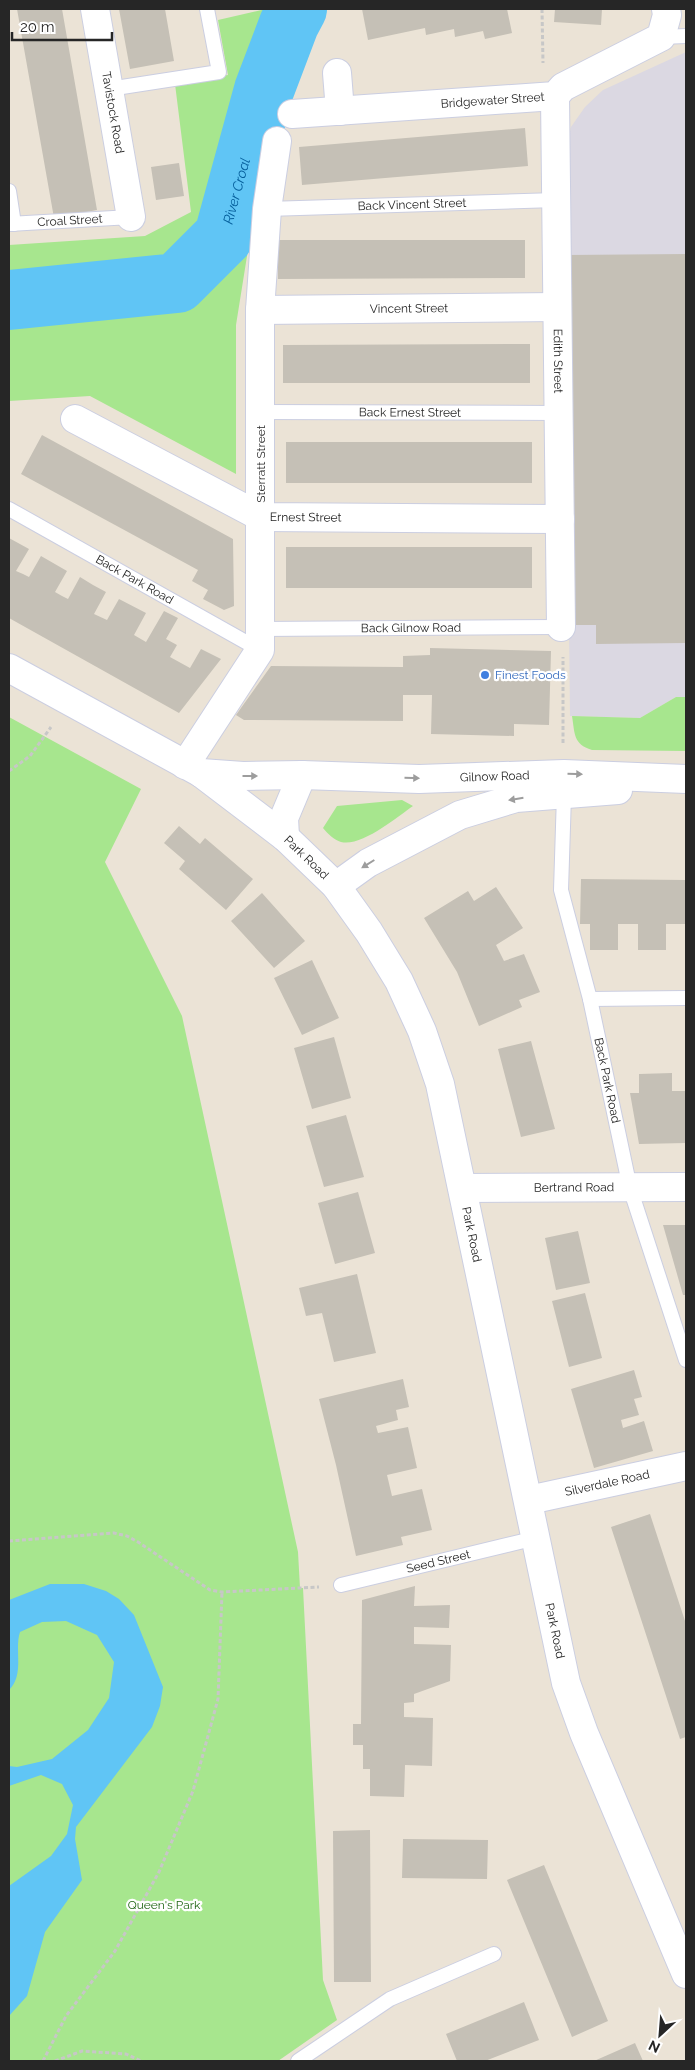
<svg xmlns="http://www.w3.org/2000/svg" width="695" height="2070" viewBox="0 0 695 2070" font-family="Raleway,sans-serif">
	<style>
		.industrial { fill: #dbd8e2 }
		.green { fill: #a7e68e }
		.water { fill: #60c5f5 }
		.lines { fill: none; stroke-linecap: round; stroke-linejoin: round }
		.river { stroke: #60c5f5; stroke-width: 60 }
		.building { fill: #c5c0b6 }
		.lane-casing { stroke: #cbcee1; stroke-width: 16 }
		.street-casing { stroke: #cbcee1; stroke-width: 30 }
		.secondary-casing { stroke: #cbcee1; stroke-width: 30 }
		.path { stroke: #c7c7c7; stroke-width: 3; stroke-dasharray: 4 2.5; stroke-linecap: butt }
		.lane { stroke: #fff; stroke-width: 14 }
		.street { stroke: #fff; stroke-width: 28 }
		.secondary { stroke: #fff; stroke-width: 28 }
		.oneway { fill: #9d9d9d }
		.shop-dot { fill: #3f7fe0; stroke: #fff; stroke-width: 2 }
		.labels { text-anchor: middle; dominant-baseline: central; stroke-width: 4.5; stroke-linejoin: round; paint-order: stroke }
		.street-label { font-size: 12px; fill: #262626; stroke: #fff }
		.shop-label { font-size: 12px; fill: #366cbe; stroke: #fff; text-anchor: start }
		.park-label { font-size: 12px; fill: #206614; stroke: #fff }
		.water-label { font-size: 14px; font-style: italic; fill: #055f9c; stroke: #fff }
	</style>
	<rect width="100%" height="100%" fill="#ebe3d6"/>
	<!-- industrial -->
	<path class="industrial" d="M 686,52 L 686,697 L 676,697 L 640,718 L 570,716 L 564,159 L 571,127 L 585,107 L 603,90 Z"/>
	<!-- green -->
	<path class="green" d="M 266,9 L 321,9 L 299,48 L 282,86 L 266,137 L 236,325 L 236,474 L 90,396 L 9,401 L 9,245 L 145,236 L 191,212 L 175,84 L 228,75 L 218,20 Z
		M 676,697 L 686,697 L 686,751 L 592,750 C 573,744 575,734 572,716 L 640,718 Z
		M 9,717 L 141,789 L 105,862 L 182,1016 L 298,1552 L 300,1588 L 303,1588 L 323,1980 L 337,2020 L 278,2061 L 9,2061 Z
		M 402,800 L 413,806 C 397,817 362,847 341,842 C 334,840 328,834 323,828 L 337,806 Z"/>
	<!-- water -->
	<path class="water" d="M 50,1584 L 84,1584 L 106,1591 L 119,1599 L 134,1615 L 163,1687 L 160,1706 L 152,1727 L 76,1827 L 75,1839 L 82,1880 L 45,1932 L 27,1996 L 9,2016 L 9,1886 L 51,1856 L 67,1834 L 73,1805 L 62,1784 L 41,1775 L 9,1786 L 9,1766 L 17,1767 L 52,1759 L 88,1730 L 109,1698 L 114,1662 L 97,1635 L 66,1621 L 42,1622 L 20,1632 C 14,1650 25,1674 9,1690 L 9,1600 Z"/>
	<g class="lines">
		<!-- river -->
		<path class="river" id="s1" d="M 9,300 L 177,283 L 224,236 L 264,90 L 289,24 L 297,9"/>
	</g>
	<!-- building -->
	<path class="building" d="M 17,9 L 62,9 L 97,210 L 54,218 Z
		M 119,9 L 165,9 L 174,61 L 130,69 Z
		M 362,9 L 507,9 L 512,33 L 485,39 L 483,31 L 455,37 L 454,29 L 426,35 L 425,28 L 368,40 Z
		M 555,9 L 602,9 L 601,25 L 554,22 Z
		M 525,128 L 528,166 L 302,185 L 299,147 Z
		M 179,163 L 184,196 L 156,200 L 151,167 Z
		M 278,240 L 525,240 L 525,278 L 278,279 Z
		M 686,254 L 686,643 L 596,644 L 596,625 L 570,625 L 566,255 Z
		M 530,344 L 530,383 L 283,383 L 283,345 Z
		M 42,435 L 233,539 L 234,606 L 224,610 L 203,599 L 208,590 L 192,581 L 198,570 L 21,474 Z
		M 286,442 L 532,442 L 532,483 L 286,483 Z
		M 9,538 L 29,549 L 16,571 L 23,574 L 29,577 L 41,556 L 67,571 L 55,592 L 62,596 L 68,599 L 80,577 L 93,585 L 106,592 L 94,614 L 107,620 L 119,599 L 146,613 L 134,635 L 146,642 L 164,611 L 178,618 L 166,639 L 177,645 L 170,657 L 190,668 L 201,649 L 221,659 L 179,713 L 9,618 Z
		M 286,547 L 532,547 L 532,588 L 286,588 Z
		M 430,648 L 551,651 L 549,725 L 514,724 L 514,736 L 431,734 L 432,695 L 403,695 L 403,721 L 244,720 L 236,715 L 271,666 L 403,667 L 403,656 L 430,655 Z
		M 179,826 L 200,844 L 205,838 L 253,879 L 226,910 L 179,869 L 185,861 L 164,843 Z
		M 581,879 L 686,880 L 686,924 L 666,924 L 666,950 L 638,950 L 638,924 L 618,924 L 618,950 L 590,950 L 590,924 L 580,924 Z
		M 496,887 L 523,928 L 496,945 L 504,961 L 524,954 L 540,992 L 519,1000 L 522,1007 L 479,1026 L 457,972 L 424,918 L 468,891 L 474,901 Z
		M 262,893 L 305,941 L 274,968 L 231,921 Z
		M 312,960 L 339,1018 L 302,1035 L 274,978 Z
		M 334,1037 L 351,1098 L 312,1109 L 294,1048 Z
		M 531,1041 L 555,1129 L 521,1137 L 498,1049 Z
		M 672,1073 L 672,1091 L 686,1091 L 686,1143 L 639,1144 L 630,1093 L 639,1093 L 639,1074 Z
		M 346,1115 L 364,1177 L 324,1187 L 306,1126 Z
		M 358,1192 L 375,1253 L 335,1264 L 318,1203 Z
		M 663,1225 L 686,1225 L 686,1295 L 683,1295 Z
		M 578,1231 L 590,1283 L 556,1290 L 545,1238 Z
		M 357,1274 L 376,1353 L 334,1362 L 322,1313 L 306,1316 L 299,1288 Z
		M 585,1293 L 602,1358 L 569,1367 L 552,1301 Z
		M 634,1370 L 642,1397 L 634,1399 L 639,1415 L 621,1420 L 623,1428 L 644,1421 L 653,1451 L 594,1468 L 571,1389 Z
		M 403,1379 L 409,1407 L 396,1410 L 398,1420 L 376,1426 L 378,1433 L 408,1427 L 417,1468 L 387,1475 L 392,1496 L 422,1489 L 432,1530 L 401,1537 L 403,1545 L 356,1556 L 336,1465 L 319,1399 Z
		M 650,1514 L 686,1624 L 686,1737 L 680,1739 L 611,1527 Z
		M 415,1586 L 414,1606 L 450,1605 L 449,1628 L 414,1627 L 414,1644 L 451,1645 L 450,1681 L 414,1694 L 414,1702 L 404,1703 L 404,1717 L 433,1718 L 432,1766 L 405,1765 L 404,1797 L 370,1796 L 370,1769 L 363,1769 L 363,1745 L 353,1745 L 353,1724 L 361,1724 L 362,1600 Z
		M 370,1830 L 371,1982 L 334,1982 L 333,1831 Z
		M 403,1839 L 488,1840 L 487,1879 L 402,1878 Z
		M 544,1865 L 608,2021 L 572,2037 L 507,1880 Z
		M 524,2002 L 539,2040 L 485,2061 L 457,2061 L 446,2034 Z
		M 635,2043 L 643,2061 L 594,2061 Z"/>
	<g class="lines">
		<!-- lane casing -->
		<g class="lane-casing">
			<g id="lane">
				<path d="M 661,37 L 686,36"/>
				<path d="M 109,89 L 219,72 L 207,9"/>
				<path d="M 9,191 L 14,224"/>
				<path id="s2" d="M 267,209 L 556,200"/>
				<path id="s3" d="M 9,224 L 131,217"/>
				<path id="s4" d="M 261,412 L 558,413"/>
				<path id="s5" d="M 9,509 L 260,650"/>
				<path id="s6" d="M 260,629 L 561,627"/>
				<path id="s7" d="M 564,795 L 561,890 L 590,999 L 630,1188 L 686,1360"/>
				<path d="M 590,999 L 686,998"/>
				<path id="s8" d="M 341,1585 L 536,1538"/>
				<path d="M 298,2061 L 390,1999 L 494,1954"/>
			</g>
		</g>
		<!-- street casing -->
		<g class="street-casing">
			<g id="street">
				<path id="s9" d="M 95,9 L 131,217"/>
				<path d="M 337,73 L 340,111"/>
				<path id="s10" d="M 555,96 L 561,627"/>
				<path id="s11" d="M 292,114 L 555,96 L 563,87 L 661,37 L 667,15 L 666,9"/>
				<path id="s12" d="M 260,310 L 557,307"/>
				<path id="s13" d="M 75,419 L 261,517 L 560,519"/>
				<path d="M 185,765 L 260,650 L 260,310 L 267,209 L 277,141"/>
				<path id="s14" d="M 463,1188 L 686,1187"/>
				<path id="s15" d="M 529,1500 L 686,1466"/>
			</g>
		</g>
		<!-- secondary casing -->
		<g class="secondary-casing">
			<g id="secondary">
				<path id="s16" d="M 9,668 L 201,773 L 285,837 L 336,886 L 369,932 L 399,981 L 422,1031 L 440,1084 L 566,1683 L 584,1733 L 686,1974"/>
				<path id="s17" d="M 201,773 L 243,776 L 302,775 L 419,779 L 564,774 L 686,779"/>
				<path d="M 285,837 L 284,818 L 302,775"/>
				<path d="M 336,886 L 368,863 L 460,815 L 516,798 L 618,790"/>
			</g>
		</g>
		<!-- path -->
		<path class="path" d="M 542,9 L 543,63
			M 563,743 L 563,657
			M 9,771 L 30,756 L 51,727
			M 9,1541 L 114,1533 L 127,1536 L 138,1542 L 210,1590 L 222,1592 L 319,1587
			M 43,2061 L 66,2016 L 115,1951 L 159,1872 L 193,1791 L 218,1699 L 222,1592
			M 55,2061 L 82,2051 L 126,2054 L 141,2061"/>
		<!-- lane -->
		<use href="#lane" class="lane"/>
		<!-- street -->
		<use href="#street" class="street"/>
		<!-- secondary -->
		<use href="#secondary" class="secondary"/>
	</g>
	<!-- one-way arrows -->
	<defs><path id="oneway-solid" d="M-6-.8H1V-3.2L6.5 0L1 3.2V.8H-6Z" transform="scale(1.25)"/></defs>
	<g class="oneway">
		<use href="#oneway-solid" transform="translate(575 774) rotate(2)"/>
		<use href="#oneway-solid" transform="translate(250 776)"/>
		<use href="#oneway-solid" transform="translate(412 778) rotate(1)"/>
		<use href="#oneway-solid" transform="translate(516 799) rotate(171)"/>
		<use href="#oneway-solid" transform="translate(368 864) rotate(148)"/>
	</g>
	<!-- markers -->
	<circle class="shop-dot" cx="485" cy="675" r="5"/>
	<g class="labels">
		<!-- street labels -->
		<g class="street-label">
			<text stroke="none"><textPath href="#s11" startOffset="201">Bridgewater Street</textPath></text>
			<text stroke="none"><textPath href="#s9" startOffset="105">Tavistock Road</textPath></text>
			<text stroke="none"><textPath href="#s2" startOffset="145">Back Vincent Street</textPath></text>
			<text stroke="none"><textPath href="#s3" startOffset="61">Croal Street</textPath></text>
			<text stroke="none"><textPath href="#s12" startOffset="149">Vincent Street</textPath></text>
			<text stroke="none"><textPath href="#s10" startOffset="265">Edith Street</textPath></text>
			<text stroke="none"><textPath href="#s4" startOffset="149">Back Ernest Street</textPath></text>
			<text transform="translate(261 464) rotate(-90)">Sterratt Street</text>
			<text stroke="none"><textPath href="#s13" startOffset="255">Ernest Street</textPath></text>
			<text stroke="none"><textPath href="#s5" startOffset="144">Back Park Road</textPath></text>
			<text stroke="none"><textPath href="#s6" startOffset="151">Back Gilnow Road</textPath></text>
			<text stroke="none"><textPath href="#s17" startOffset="294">Gilnow Road</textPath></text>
			<text stroke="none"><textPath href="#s16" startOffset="354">Park Road</textPath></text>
			<text stroke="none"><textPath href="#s7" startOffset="291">Back Park Road</textPath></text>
			<text stroke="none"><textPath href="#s14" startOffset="111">Bertrand Road</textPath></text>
			<text stroke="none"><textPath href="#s16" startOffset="774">Park Road</textPath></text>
			<text stroke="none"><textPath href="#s15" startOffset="80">Silverdale Road</textPath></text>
			<text stroke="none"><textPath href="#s8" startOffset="100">Seed Street</textPath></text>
			<text stroke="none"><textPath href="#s16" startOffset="1179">Park Road</textPath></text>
		</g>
		<!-- shop labels -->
		<g class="shop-label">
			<text x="495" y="675">Finest Foods</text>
		</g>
		<!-- park labels -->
		<g class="park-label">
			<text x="164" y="1905">Queen's Park</text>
		</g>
		<!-- water labels -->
		<g class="water-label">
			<text stroke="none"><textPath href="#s1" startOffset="282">River Croal</textPath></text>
		</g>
	</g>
	<!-- border -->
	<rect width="695" height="2070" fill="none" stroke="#262626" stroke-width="20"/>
	<!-- north arrow -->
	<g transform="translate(660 2035) rotate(206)" stroke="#ffffff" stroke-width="4" paint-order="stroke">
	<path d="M0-4L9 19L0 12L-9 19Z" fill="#262626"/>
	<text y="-8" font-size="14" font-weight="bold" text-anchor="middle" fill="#262626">N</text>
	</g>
	<!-- scale -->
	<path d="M12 32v8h100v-8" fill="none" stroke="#262626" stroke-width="2.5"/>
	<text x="20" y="32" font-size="15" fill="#262626" stroke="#ffffff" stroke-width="4" paint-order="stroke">20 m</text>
</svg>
